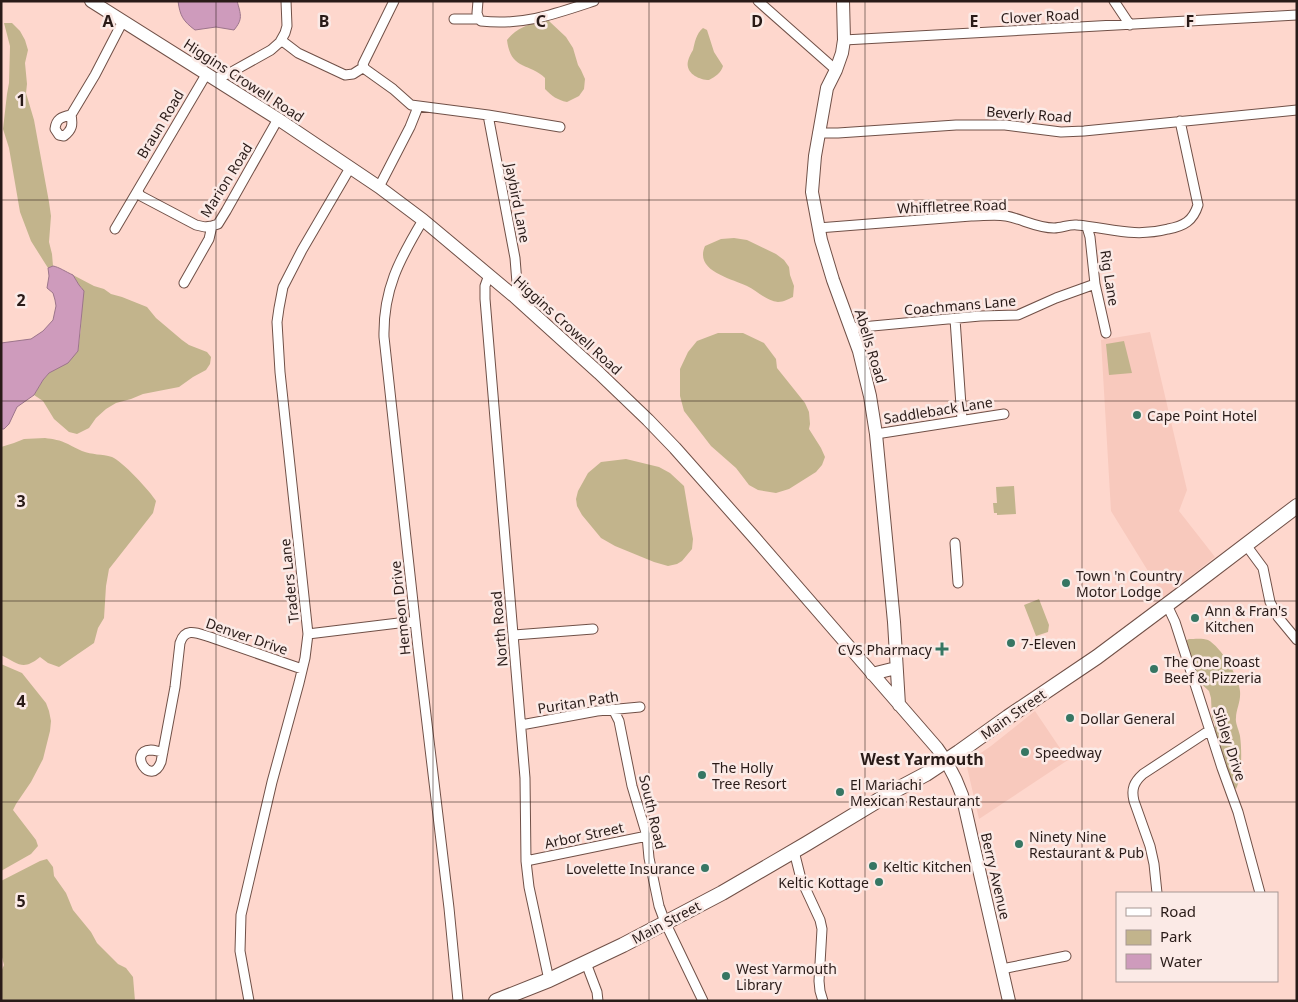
<svg xmlns="http://www.w3.org/2000/svg" width="1298" height="1002" viewBox="0 0 1298 1002" font-family="'Noto Sans',sans-serif">
	<style>
		.built { fill: #f8c9bd }
		.green { fill: #c2b48c }
		.water { fill: #ce9bbc; stroke: #9c758b }
		.lines { fill: none; stroke-linecap: round; stroke-linejoin: round }
		.street-casing { stroke: #705047; stroke-width: 11 }
		.secondary-casing { stroke: #705047; stroke-width: 14 }
		.primary-casing { stroke: #705047; stroke-width: 16 }
		.street { stroke: #fff; stroke-width: 9 }
		.secondary { stroke: #fff; stroke-width: 12 }
		.primary { stroke: #fff; stroke-width: 14 }
		.grid { fill: none; stroke: #291b18; stroke-width: 1; stroke-opacity: 0.55 }
		.poi-dot { fill: #367663; stroke: #fbeae6; stroke-width: 2 }
		.labels { text-anchor: middle; dominant-baseline: central; stroke-width: 5; stroke-linejoin: round; paint-order: stroke }
		.street-label { font-size: 14px; fill: #291b18; stroke: #fbeae6 }
		.poi-label { font-size: 14px; fill: #291b18; stroke: #fbeae6; text-anchor: start }
		.quarter-label { font-size: 16px; font-weight: bold; fill: #291b18; stroke: #fbeae6 }
		.grid-label { font-size: 16px; text-anchor: middle; font-weight: bold; fill: #291b18; stroke: #fbeae6; stroke-width: 5; stroke-linejoin: round; paint-order: stroke }
	</style>
	<rect width="100%" height="100%" fill="#fed7cd"/>
	<!-- built -->
	<path class="built" d="M 1150,332 L 1187,490 L 1179,511 L 1215,557 L 1164,597 L 1111,511 L 1101,340 Z
		M 1035,711 L 1068,760 L 979,819 L 967,767 L 969,761 L 991,746 Z"/>
	<!-- green -->
	<path class="green" d="M 543,20 L 549,21 L 566,37 L 573,48 L 578,65 L 581,70 L 585,79 L 584,89 L 579,96 L 567,102 C 557,100 552,96 545,89 L 545,78 C 528,62 511,71 507,40 C 515,29 529,24 543,20 Z
		M 4,23 L 12,23 L 20,31 L 25,40 L 28,50 L 25,63 L 27,84 L 26,93 L 34,120 L 49,202 L 51,216 L 49,242 L 52,254 L 53,266 L 48,268 L 31,241 L 20,212 L 9,148 L 3,129 L 7,94 L 9,83 L 10,46 Z
		M 703,28 L 707,30 L 714,52 L 723,66 C 721,73 715,77 709,80 C 699,80 685,73 688,61 C 689,57 691,53 693,50 C 695,42 696,34 703,28 Z
		M 734,238 L 747,240 L 776,254 L 784,260 L 789,267 L 790,275 L 794,286 L 793,297 C 788,299 784,302 778,302 C 767,301 757,291 747,286 C 731,278 694,271 705,246 L 721,239 Z
		M 73,275 L 94,286 L 104,289 L 111,294 L 122,297 L 147,307 L 156,318 L 182,340 L 189,345 L 207,352 L 211,357 L 210,364 L 206,370 L 193,377 L 179,387 L 143,394 L 131,399 L 116,403 L 106,409 L 96,418 L 89,428 L 77,434 L 69,432 L 54,419 L 43,401 L 34,395 L 43,380 L 49,373 L 78,351 L 81,327 L 82,288 L 79,285 Z
		M 718,333 L 743,333 L 764,343 L 776,359 L 777,368 L 805,403 L 809,412 L 810,424 L 809,429 L 821,448 L 825,457 L 822,465 L 816,472 L 789,489 L 776,493 L 758,490 L 749,485 L 736,468 L 711,446 L 684,411 L 680,396 L 680,369 L 688,352 L 697,341 Z
		M 1124,341 L 1132,373 L 1109,375 L 1106,344 Z
		M 45,438 C 53,439 60,440 68,444 C 72,446 77,449 82,451 C 92,455 102,454 112,457 C 121,460 151,492 156,501 L 153,513 L 109,569 L 106,586 L 104,618 L 98,628 L 94,643 L 59,667 L 48,663 L 40,657 C 23,671 19,664 1,655 L 1,447 L 14,443 L 24,439 Z
		M 626,459 L 659,467 L 670,473 L 684,486 L 691,528 L 693,539 L 692,549 L 682,561 L 677,564 L 668,566 L 654,562 L 615,546 L 601,538 L 582,515 L 577,506 L 576,499 L 578,491 L 588,473 L 601,462 Z
		M 1014,486 L 1016,514 L 997,515 L 997,513 L 994,513 L 993,503 L 997,503 L 996,487 Z
		M 1039,599 L 1049,625 L 1048,632 L 1036,636 L 1024,605 Z
		M 1189,639 C 1194,639 1203,638 1208,640 C 1221,647 1239,677 1240,691 C 1241,702 1236,709 1236,718 C 1235,723 1239,730 1240,736 C 1242,750 1242,778 1236,789 L 1232,786 L 1215,737 L 1215,724 L 1212,718 L 1211,698 L 1209,691 L 1196,679 L 1185,641 Z
		M 1,664 L 22,673 L 46,703 L 49,711 L 51,721 L 50,731 L 43,759 L 31,782 L 16,804 L 13,810 L 36,840 L 38,846 L 31,854 L 1,871 Z
		M 47,859 L 53,867 L 54,876 L 66,893 L 73,910 L 91,932 L 97,943 L 118,964 L 126,968 L 133,977 L 135,1001 L 1,1001 L 1,972 L 4,965 L 1,953 L 1,881 L 40,861 Z"/>
	<!-- water -->
	<path class="water" d="M 178,1 L 237,1 C 241,15 243,19 234,30 L 216,27 L 195,30 C 183,21 180,16 178,1 Z
		M 53,266 C 59,267 66,272 73,275 L 79,285 L 84,291 L 78,351 L 68,363 L 49,373 L 43,380 L 34,395 L 17,407 L 9,424 L 4,429 L 1,429 L 1,343 L 31,339 L 43,331 L 53,320 L 56,306 L 55,300 L 53,293 L 47,288 L 49,276 L 48,268 Z"/>
	<g class="lines">
		<!-- street casing -->
		<g class="street-casing">
			<path id="street" d="M 478,1 L 477,13 L 479,19
				M 758,1 L 836,70
				M 1114,1 L 1130,25
				M 454,19 L 479,19 L 481,21 C 522,26 555,14 594,1
				M 281,40 L 298,53 L 345,75 L 353,74 L 364,67
				M 844,40 L 1297,15
				M 364,67 L 365,69 L 393,89 L 411,105 L 488,115 L 560,127
				M 364,67 L 363,64 L 394,1
				M 215,78 L 228,74 L 271,50 L 280,42 L 285,33 L 287,26 L 286,1
				M 71,115 C 73,125 72,130 64,136 L 59,135 L 55,129 C 56,119 61,117 71,115 L 95,75 L 123,21
				M 488,115 L 515,258 L 517,283 L 515,297
				M 818,133 L 838,133 L 956,125 L 1005,125 L 1061,132 L 1084,131 L 1297,110
				M 379,187 L 410,127 L 418,107
				M 138,190 L 139,194 L 141,196 L 196,225 L 205,227 L 212,226
				M 423,220 C 399,260 383,290 384,337 L 418,648 L 449,908 L 458,1001
				M 1087,227 L 1090,237 L 1095,284 L 1106,333
				M 818,228 L 971,216 C 983,216 995,214 1006,216 C 1022,219 1037,228 1054,228 C 1062,228 1069,224 1077,225 C 1110,228 1133,238 1168,229 C 1184,226 1193,221 1198,205 L 1180,121
				M 115,229 L 207,73
				M 489,275 L 485,286 L 485,299 L 525,778 L 526,861 L 529,887 L 549,980
				M 184,283 L 209,239 L 212,226 L 218,224 L 226,211 L 278,119
				M 955,319 L 962,420
				M 851,328 L 980,316 L 1018,315 L 1056,298 L 1095,284
				M 876,434 L 1004,414
				M 955,543 L 958,583
				M 1246,545 L 1263,568 L 1270,602 L 1278,617 L 1297,640
				M 1167,605 L 1175,622 L 1222,768 L 1238,812 L 1260,893
				M 308,634 L 415,621
				M 514,635 L 593,629
				M 613,709 L 619,721 L 632,786 L 647,836 L 649,858 L 659,906 L 665,922 L 703,1001
				M 521,725 L 597,711 L 640,707
				M 163,752 C 159,752 155,750 151,750 C 127,751 151,788 161,762 L 175,687 L 180,643 C 185,627 197,633 210,637 L 302,669
				M 794,851 L 801,879 L 820,920 L 822,929 L 819,981 L 820,991 L 823,1001
				M 526,861 L 647,836
				M 1157,893 L 1154,864 L 1150,846 L 1134,801 C 1131,789 1134,782 1143,774 L 1210,730
				M 586,963 L 597,992 L 598,1001
				M 1002,969 L 1066,956
				M 249,1001 L 240,951 L 241,915 L 272,782 L 299,683 L 305,658 L 308,634 L 280,372 L 277,322 L 279,308 L 283,287 L 302,250 L 350,168"/>
		</g>
		<!-- secondary casing -->
		<g class="secondary-casing">
			<path id="secondary" d="M 91,1 L 278,119 L 379,187 L 423,220 L 515,297 L 599,373 L 648,420 L 675,448 L 753,536 L 937,748 C 948,763 956,778 962,795 L 1009,1001
				M 843,1 L 844,40 L 842,53 L 836,70 L 827,88 L 815,156 L 812,192 L 821,240 L 833,280 L 859,351 L 870,396 L 876,434 L 894,622 L 899,705
				M 872,674 L 896,668"/>
		</g>
		<!-- primary casing -->
		<g class="primary-casing">
			<path id="primary" d="M 496,1001 L 549,980 L 623,945 L 722,893 L 806,844 L 892,792 L 926,774 L 959,752 L 1008,717 L 1097,657 L 1188,589 L 1297,506"/>
		</g>
		<!-- street -->
		<use href="#street" class="street"/>
		<!-- secondary -->
		<use href="#secondary" class="secondary"/>
		<!-- primary -->
		<use href="#primary" class="primary"/>
	</g>
	<!-- grid -->
	<path class="grid" d="M 216,1 L 216,1001M 433,1 L 433,1001M 649,1 L 649,1001M 865,1 L 865,1001M 1082,1 L 1082,1001M 1,200 L 1297,200M 1,401 L 1297,401M 1,601 L 1297,601M 1,802 L 1297,802"/>
	<!-- markers -->
	<g class="poi-dot">
		<circle cx="1137" cy="415" r="5"/>
		<circle cx="1066" cy="583" r="5"/>
		<circle cx="1195" cy="618" r="5"/>
		<circle cx="1011" cy="643" r="5"/>
		<path d="M939.5 641.5h5v5h5v5h-5v5h-5v-5h-5v-5h5z"/>
		<circle cx="1154" cy="669" r="5"/>
		<circle cx="1070" cy="718" r="5"/>
		<circle cx="1025" cy="752" r="5"/>
		<circle cx="702" cy="775" r="5"/>
		<circle cx="840" cy="792" r="5"/>
		<circle cx="1019" cy="844" r="5"/>
		<circle cx="873" cy="866" r="5"/>
		<circle cx="705" cy="868" r="5"/>
		<circle cx="879" cy="882" r="5"/>
		<circle cx="726" cy="976" r="5"/>
	</g>
	<g class="labels">
		<!-- street labels -->
		<g class="street-label">
			<text transform="translate(1040 16) rotate(-3)">Clover Road</text>
			<text transform="translate(244 80) rotate(33)">Higgins Crowell Road</text>
			<text transform="translate(1029 114) rotate(4)">Beverly Road</text>
			<text transform="translate(160 124) rotate(-59)">Braun Road</text>
			<text transform="translate(226 180) rotate(-58)">Marion Road</text>
			<text transform="translate(518 203) rotate(79)">Jaybird Lane</text>
			<text transform="translate(952 206) rotate(-2)">Whiffletree Road</text>
			<text transform="translate(1110 278) rotate(81)">Rig Lane</text>
			<text transform="translate(960 305) rotate(-5)">Coachmans Lane</text>
			<text transform="translate(568 325) rotate(42)">Higgins Crowell Road</text>
			<text transform="translate(871 346) rotate(73)">Abells Road</text>
			<text transform="translate(938 410) rotate(-9)">Saddleback Lane</text>
			<text transform="translate(289 581) rotate(-96)">Traders Lane</text>
			<text transform="translate(400 608) rotate(-96)">Hemeon Drive</text>
			<text transform="translate(499 629) rotate(-95)">North Road</text>
			<text transform="translate(247 636) rotate(19)">Denver Drive</text>
			<text transform="translate(578 702) rotate(-9)">Puritan Path</text>
			<text transform="translate(1013 714) rotate(-35)">Main Street</text>
			<text transform="translate(1230 744) rotate(72)">Sibley Drive</text>
			<text transform="translate(653 812) rotate(77)">South Road</text>
			<text transform="translate(584 835) rotate(-12)">Arbor Street</text>
			<text transform="translate(996 876) rotate(77)">Berry Avenue</text>
			<text transform="translate(666 922) rotate(-28)">Main Street</text>
		</g>
		<!-- poi labels -->
		<g class="poi-label">
			<text x="1147" y="415">Cape Point Hotel</text>
			<text x="1076" y="575">Town 'n Country<tspan x="1076" dy="16">Motor Lodge</tspan></text>
			<text x="1205" y="610">Ann &amp; Fran's<tspan x="1205" dy="16">Kitchen</tspan></text>
			<text x="1021" y="643">7-Eleven</text>
			<text x="932" y="649" text-anchor="end">CVS Pharmacy</text>
			<text x="1164" y="661">The One Roast<tspan x="1164" dy="16">Beef &amp; Pizzeria</tspan></text>
			<text x="1080" y="718">Dollar General</text>
			<text x="1035" y="752">Speedway</text>
			<text x="712" y="767">The Holly<tspan x="712" dy="16">Tree Resort</tspan></text>
			<text x="850" y="784">El Mariachi<tspan x="850" dy="16">Mexican Restaurant</tspan></text>
			<text x="1029" y="836">Ninety Nine<tspan x="1029" dy="16">Restaurant &amp; Pub</tspan></text>
			<text x="883" y="866">Keltic Kitchen</text>
			<text x="695" y="868" text-anchor="end">Lovelette Insurance</text>
			<text x="869" y="882" text-anchor="end">Keltic Kottage</text>
			<text x="736" y="968">West Yarmouth<tspan x="736" dy="16">Library</tspan></text>
		</g>
		<!-- quarter labels -->
		<g class="quarter-label">
			<text x="922" y="759">West Yarmouth</text>
		</g>
	</g>
	<g class="grid-label">
		<text x="108" y="27">A</text>
		<text x="324" y="27">B</text>
		<text x="541" y="27">C</text>
		<text x="757" y="27">D</text>
		<text x="974" y="27">E</text>
		<text x="1190" y="27">F</text>
		<text x="21" y="106">1</text>
		<text x="21" y="306">2</text>
		<text x="21" y="507">3</text>
		<text x="21" y="707">4</text>
		<text x="21" y="907">5</text>
	</g>
	<!-- border -->
	<rect width="1298" height="1002" fill="none" stroke="#291b18" stroke-width="5"/>
	<!-- legend -->
	<rect x="1116" y="892" width="162" height="90" fill="#fbeae6" stroke="#a79794"/>
	<rect x="1126" y="908" width="25" height="8" fill="#ffffff" stroke="#a79794"/>
	<text x="1160" y="917" font-size="15" fill="#291b18">Road</text>
	<rect x="1126" y="930" width="25" height="15" fill="#c2b48c" stroke="#a79794"/>
	<text x="1160" y="942" font-size="15" fill="#291b18">Park</text>
	<rect x="1126" y="954" width="25" height="15" fill="#ce9bbc" stroke="#a79794"/>
	<text x="1160" y="967" font-size="15" fill="#291b18">Water</text>
</svg>
